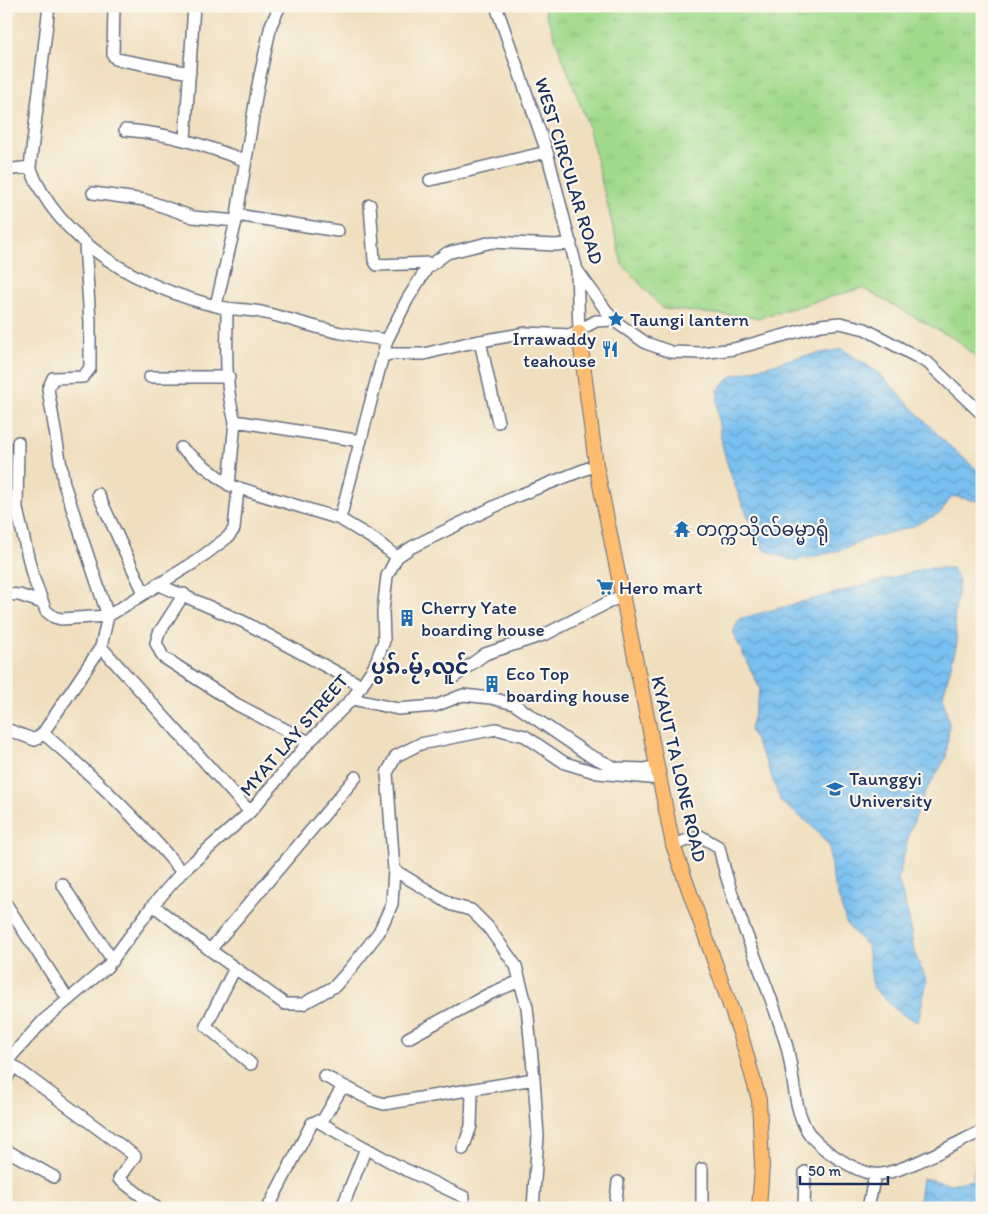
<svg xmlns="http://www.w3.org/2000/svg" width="988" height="1214" viewBox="0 0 988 1214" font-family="Itim,'Noto Sans Myanmar',sans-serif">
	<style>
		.grass { fill: url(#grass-tufts); stroke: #5e8475 }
		.water { fill: url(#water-waves); stroke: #4a78a7 }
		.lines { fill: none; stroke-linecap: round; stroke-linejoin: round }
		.minor-casing { stroke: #666d80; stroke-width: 14 }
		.major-casing { stroke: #666d80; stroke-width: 16 }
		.minor { stroke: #fff; stroke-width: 11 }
		.major { stroke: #fdbc6f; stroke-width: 14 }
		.labels { text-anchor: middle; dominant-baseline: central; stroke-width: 4.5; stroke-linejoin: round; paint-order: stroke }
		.street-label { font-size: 19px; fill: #1b2f5e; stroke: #fbf7ec }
		.poi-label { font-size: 19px; fill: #1b2f5e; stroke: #fbf7ec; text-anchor: start }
		.quarter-label { font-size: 21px; font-weight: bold; fill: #1b2f5e; stroke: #fbf7ec }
	</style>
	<defs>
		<pattern id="grass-tufts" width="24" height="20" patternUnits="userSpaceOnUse" patternTransform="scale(1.25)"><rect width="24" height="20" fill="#a1da8c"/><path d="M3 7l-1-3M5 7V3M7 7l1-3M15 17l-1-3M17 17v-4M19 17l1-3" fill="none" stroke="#8abb7b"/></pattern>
		<pattern id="water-waves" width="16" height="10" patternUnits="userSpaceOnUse" patternTransform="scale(1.25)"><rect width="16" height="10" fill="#78c0f0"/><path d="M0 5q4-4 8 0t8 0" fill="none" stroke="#629cc6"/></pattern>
	</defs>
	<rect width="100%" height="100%" fill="#fbf7ec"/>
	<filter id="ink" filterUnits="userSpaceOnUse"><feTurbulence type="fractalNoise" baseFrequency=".02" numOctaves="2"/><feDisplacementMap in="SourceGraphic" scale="10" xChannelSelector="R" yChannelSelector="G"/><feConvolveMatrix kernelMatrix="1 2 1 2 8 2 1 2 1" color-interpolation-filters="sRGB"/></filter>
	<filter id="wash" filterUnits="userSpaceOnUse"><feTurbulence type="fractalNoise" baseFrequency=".0096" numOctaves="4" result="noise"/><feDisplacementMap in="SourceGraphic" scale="20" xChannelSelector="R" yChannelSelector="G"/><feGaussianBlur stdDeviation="1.12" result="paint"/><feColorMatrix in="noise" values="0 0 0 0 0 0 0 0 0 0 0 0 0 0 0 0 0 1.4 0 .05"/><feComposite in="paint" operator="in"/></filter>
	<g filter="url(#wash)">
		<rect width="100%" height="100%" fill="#f0dfbe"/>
		<!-- grass -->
		<path class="grass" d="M 543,6 L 982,6 L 982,363 L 958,341 L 862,288 L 759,318 L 663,309 L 622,264 L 587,122 Z"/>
		<!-- water -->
		<path class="water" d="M 842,349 L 880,374 L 945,442 L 982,474 L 982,502 L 952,496 L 940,513 L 911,527 L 870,538 L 837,551 L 794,561 L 764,550 C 740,501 713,445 718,390 L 732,376 L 795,358 Z
			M 928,568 L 952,568 L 959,582 L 954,617 L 957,643 L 943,696 L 949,725 L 946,758 L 925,792 L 909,834 L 898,879 L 908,914 L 914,952 L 927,981 L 918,1022 L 898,1012 L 873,987 L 867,946 L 847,925 L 832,876 L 829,845 L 810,824 L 781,802 L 767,764 L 750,730 L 760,689 L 733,633 L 739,619 Z
			M 982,1156 L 982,1208 L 923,1208 L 919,1202 L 922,1178 L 951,1184 L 973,1180 L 975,1164 Z"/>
	</g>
	<g filter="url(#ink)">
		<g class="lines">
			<!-- minor casing -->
			<g class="minor-casing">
				<path id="minor" d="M 49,6 L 30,167 C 59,244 143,289 220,307 C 235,310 251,309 265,313 C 291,319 316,328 342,333 C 357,336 372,338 387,340
					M 114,6 L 113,55 L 116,59 L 190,73
					M 496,6 L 547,152 L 577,270 L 613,320 L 646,343 L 671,352 L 701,353 L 734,349 L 821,325 L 840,323 L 865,329 L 928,363 L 982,414
					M 125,130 C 169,133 203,145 244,160
					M 185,139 L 194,6
					M 6,170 L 30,167
					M 430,180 L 547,152
					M 93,193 L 145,200 L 193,217 L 236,221
					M 370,205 L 374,260 L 377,265 L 432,263
					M 237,215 L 338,231
					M 577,270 L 579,332
					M 216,305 L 236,221 L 258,85 L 271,25 L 280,6
					M 227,308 C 227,344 224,386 235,421 L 229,485
					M 480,341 L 498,422
					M 383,356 L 391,354 L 424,354 L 464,344 L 526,333 L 570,335 L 596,321 L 613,320
					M 150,377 L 229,377
					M 235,421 L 361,441
					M 18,442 L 17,509 L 32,574 L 46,611 L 54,617 L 61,619 L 108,616 L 195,562 L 228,537 L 234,529 L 238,489
					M 181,448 L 229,485 L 340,519 L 375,540 L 397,557
					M 98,494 L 144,593
					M 340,519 L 387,340 L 407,300 L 427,268 L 447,253 L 492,242 L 556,245 L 571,243
					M 157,584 L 244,622 L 362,686
					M 6,594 L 19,595 L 43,603
					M 184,594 L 159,633 L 156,643 L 163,657 L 236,704 L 309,742
					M 101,647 L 250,812
					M 454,677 L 485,654 L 546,634 L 623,595
					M 352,699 L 398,709 L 435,706 L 463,695 L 491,698 L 514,704 L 587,754 L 616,768 L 644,769 L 656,766
					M 6,729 L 35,740 L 43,733 L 101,647 L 108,616 L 64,484 L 48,389 L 53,378 L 83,377 L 90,368 L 90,322 L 85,243
					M 43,733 C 93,776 140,821 182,872
					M 673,845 L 700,836 L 719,847 C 734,916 768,980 787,1047 C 794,1074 793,1108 808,1132 C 818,1148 854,1171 873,1174 C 894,1178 960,1141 982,1131
					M 394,870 L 452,905 L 471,910 L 488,927 L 516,966 L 527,1007 L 534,1079 L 538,1136 L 533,1208
					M 62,884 L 113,961
					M 6,904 L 68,999
					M 153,905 L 210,950 L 285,1004 L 303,1004 L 335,986 L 351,968 L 379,932 L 392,904 L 394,870 L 387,773 L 396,756 L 420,744 L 496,729 L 525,736 L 565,763 L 598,773 L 659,779
					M 210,950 L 356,777
					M 235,968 L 206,1026 L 251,1064
					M 408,1038 L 489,994 L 520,981
					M 7,1061 L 135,1156 L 119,1179 L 157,1208
					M 6,1062 L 44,1020 L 107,967 L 153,905 L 182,872 L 250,812 L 309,742 L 352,699 L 374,667 L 384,641 L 383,611 L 387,576 L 397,557 L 412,547 L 512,498 L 596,465
					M 324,1076 L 371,1100 L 384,1104 L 534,1079
					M 6,1081 L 13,1065
					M 321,1123 L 343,1086
					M 463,1149 L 471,1126 L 472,1090
					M 6,1150 L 54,1177
					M 268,1208 L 312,1123 L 317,1121 L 398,1166 L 464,1197
					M 342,1208 L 366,1148
					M 615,1208 L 618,1182
					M 702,1208 L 702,1169
					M 804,1208 L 805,1172
					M 868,1208 L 875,1175"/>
			</g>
			<!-- major casing -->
			<g class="major-casing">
				<path id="major" d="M 579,332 L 596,465 L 673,845 L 742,1039 L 759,1100 L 762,1166 L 759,1208"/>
			</g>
			<!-- minor -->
			<use href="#minor" class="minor"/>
			<!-- major -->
			<use href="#major" class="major"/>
		</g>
	</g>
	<!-- icons -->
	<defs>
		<g id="sight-bare" transform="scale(1.35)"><path d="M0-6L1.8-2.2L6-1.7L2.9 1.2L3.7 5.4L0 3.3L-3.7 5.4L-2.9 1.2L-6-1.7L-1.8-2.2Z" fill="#1f6fb2" stroke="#fbf7ec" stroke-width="2.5" paint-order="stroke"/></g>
		<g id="restaurant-bare" transform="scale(1.35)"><path d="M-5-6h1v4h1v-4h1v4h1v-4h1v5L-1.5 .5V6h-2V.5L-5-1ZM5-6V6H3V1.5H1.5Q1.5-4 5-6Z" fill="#1f6fb2" stroke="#fbf7ec" stroke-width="2.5" paint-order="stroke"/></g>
		<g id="temple-bare" transform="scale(1.35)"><path d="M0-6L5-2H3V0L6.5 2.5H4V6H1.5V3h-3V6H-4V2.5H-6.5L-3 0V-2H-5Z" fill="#1f6fb2" stroke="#fbf7ec" stroke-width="2.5" paint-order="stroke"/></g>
		<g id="supermarket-bare" transform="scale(1.35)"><path d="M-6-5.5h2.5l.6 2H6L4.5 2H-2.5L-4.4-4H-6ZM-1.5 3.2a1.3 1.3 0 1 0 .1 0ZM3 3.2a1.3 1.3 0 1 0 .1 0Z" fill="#1f6fb2" stroke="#fbf7ec" stroke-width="2.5" paint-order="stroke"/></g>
		<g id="building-bare" transform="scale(1.35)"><path d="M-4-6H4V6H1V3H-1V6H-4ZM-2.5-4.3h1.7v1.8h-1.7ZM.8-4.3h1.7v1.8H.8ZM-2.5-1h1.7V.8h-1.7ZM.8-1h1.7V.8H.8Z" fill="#1f6fb2" stroke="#fbf7ec" stroke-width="2.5" paint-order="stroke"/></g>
		<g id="university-bare" transform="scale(1.35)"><path d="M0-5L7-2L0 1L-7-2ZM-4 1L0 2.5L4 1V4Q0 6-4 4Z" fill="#1f6fb2" stroke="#fbf7ec" stroke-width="2.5" paint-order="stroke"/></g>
	</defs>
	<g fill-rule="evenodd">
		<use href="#sight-bare" x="616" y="319"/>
		<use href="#restaurant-bare" x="610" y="349"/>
		<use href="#temple-bare" x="682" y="529"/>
		<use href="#supermarket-bare" x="605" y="587"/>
		<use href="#building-bare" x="407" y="618"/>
		<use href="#building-bare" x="492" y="684"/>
		<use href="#university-bare" x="835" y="789"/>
	</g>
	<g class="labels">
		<!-- street labels -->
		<g class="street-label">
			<text transform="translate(569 171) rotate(73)">WEST CIRCULAR ROAD</text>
			<text transform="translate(294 735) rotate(-49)">MYAT LAY STREET</text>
			<text transform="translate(679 769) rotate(77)">KYAUT TA LONE ROAD</text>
		</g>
		<!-- poi labels -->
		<g class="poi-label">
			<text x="630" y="319">Taungi lantern</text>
			<text x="596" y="338" text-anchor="end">Irrawaddy<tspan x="596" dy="22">teahouse</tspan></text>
			<text x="696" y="529">တက္ကသိုလ်ဓမ္မာရုံ</text>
			<text x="619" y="587">Hero mart</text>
			<text x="421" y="607">Cherry Yate<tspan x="421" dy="22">boarding house</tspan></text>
			<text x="506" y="673">Eco Top<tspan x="506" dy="22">boarding house</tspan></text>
			<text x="849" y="778">Taunggyi<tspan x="849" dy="22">University</tspan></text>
		</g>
		<!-- quarter labels -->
		<g class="quarter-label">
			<text x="420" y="666">ပွၵ်ႉမႂ်ႇလူင်</text>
		</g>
	</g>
	<!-- margin -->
	<rect width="988" height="1214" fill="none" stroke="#fbf7ec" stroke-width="25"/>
	<!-- scale -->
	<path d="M800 1176v8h88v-8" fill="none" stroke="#1b2f5e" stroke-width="2.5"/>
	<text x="808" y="1176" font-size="15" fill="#1b2f5e" stroke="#fbf7ec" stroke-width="4" paint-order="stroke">50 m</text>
</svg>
